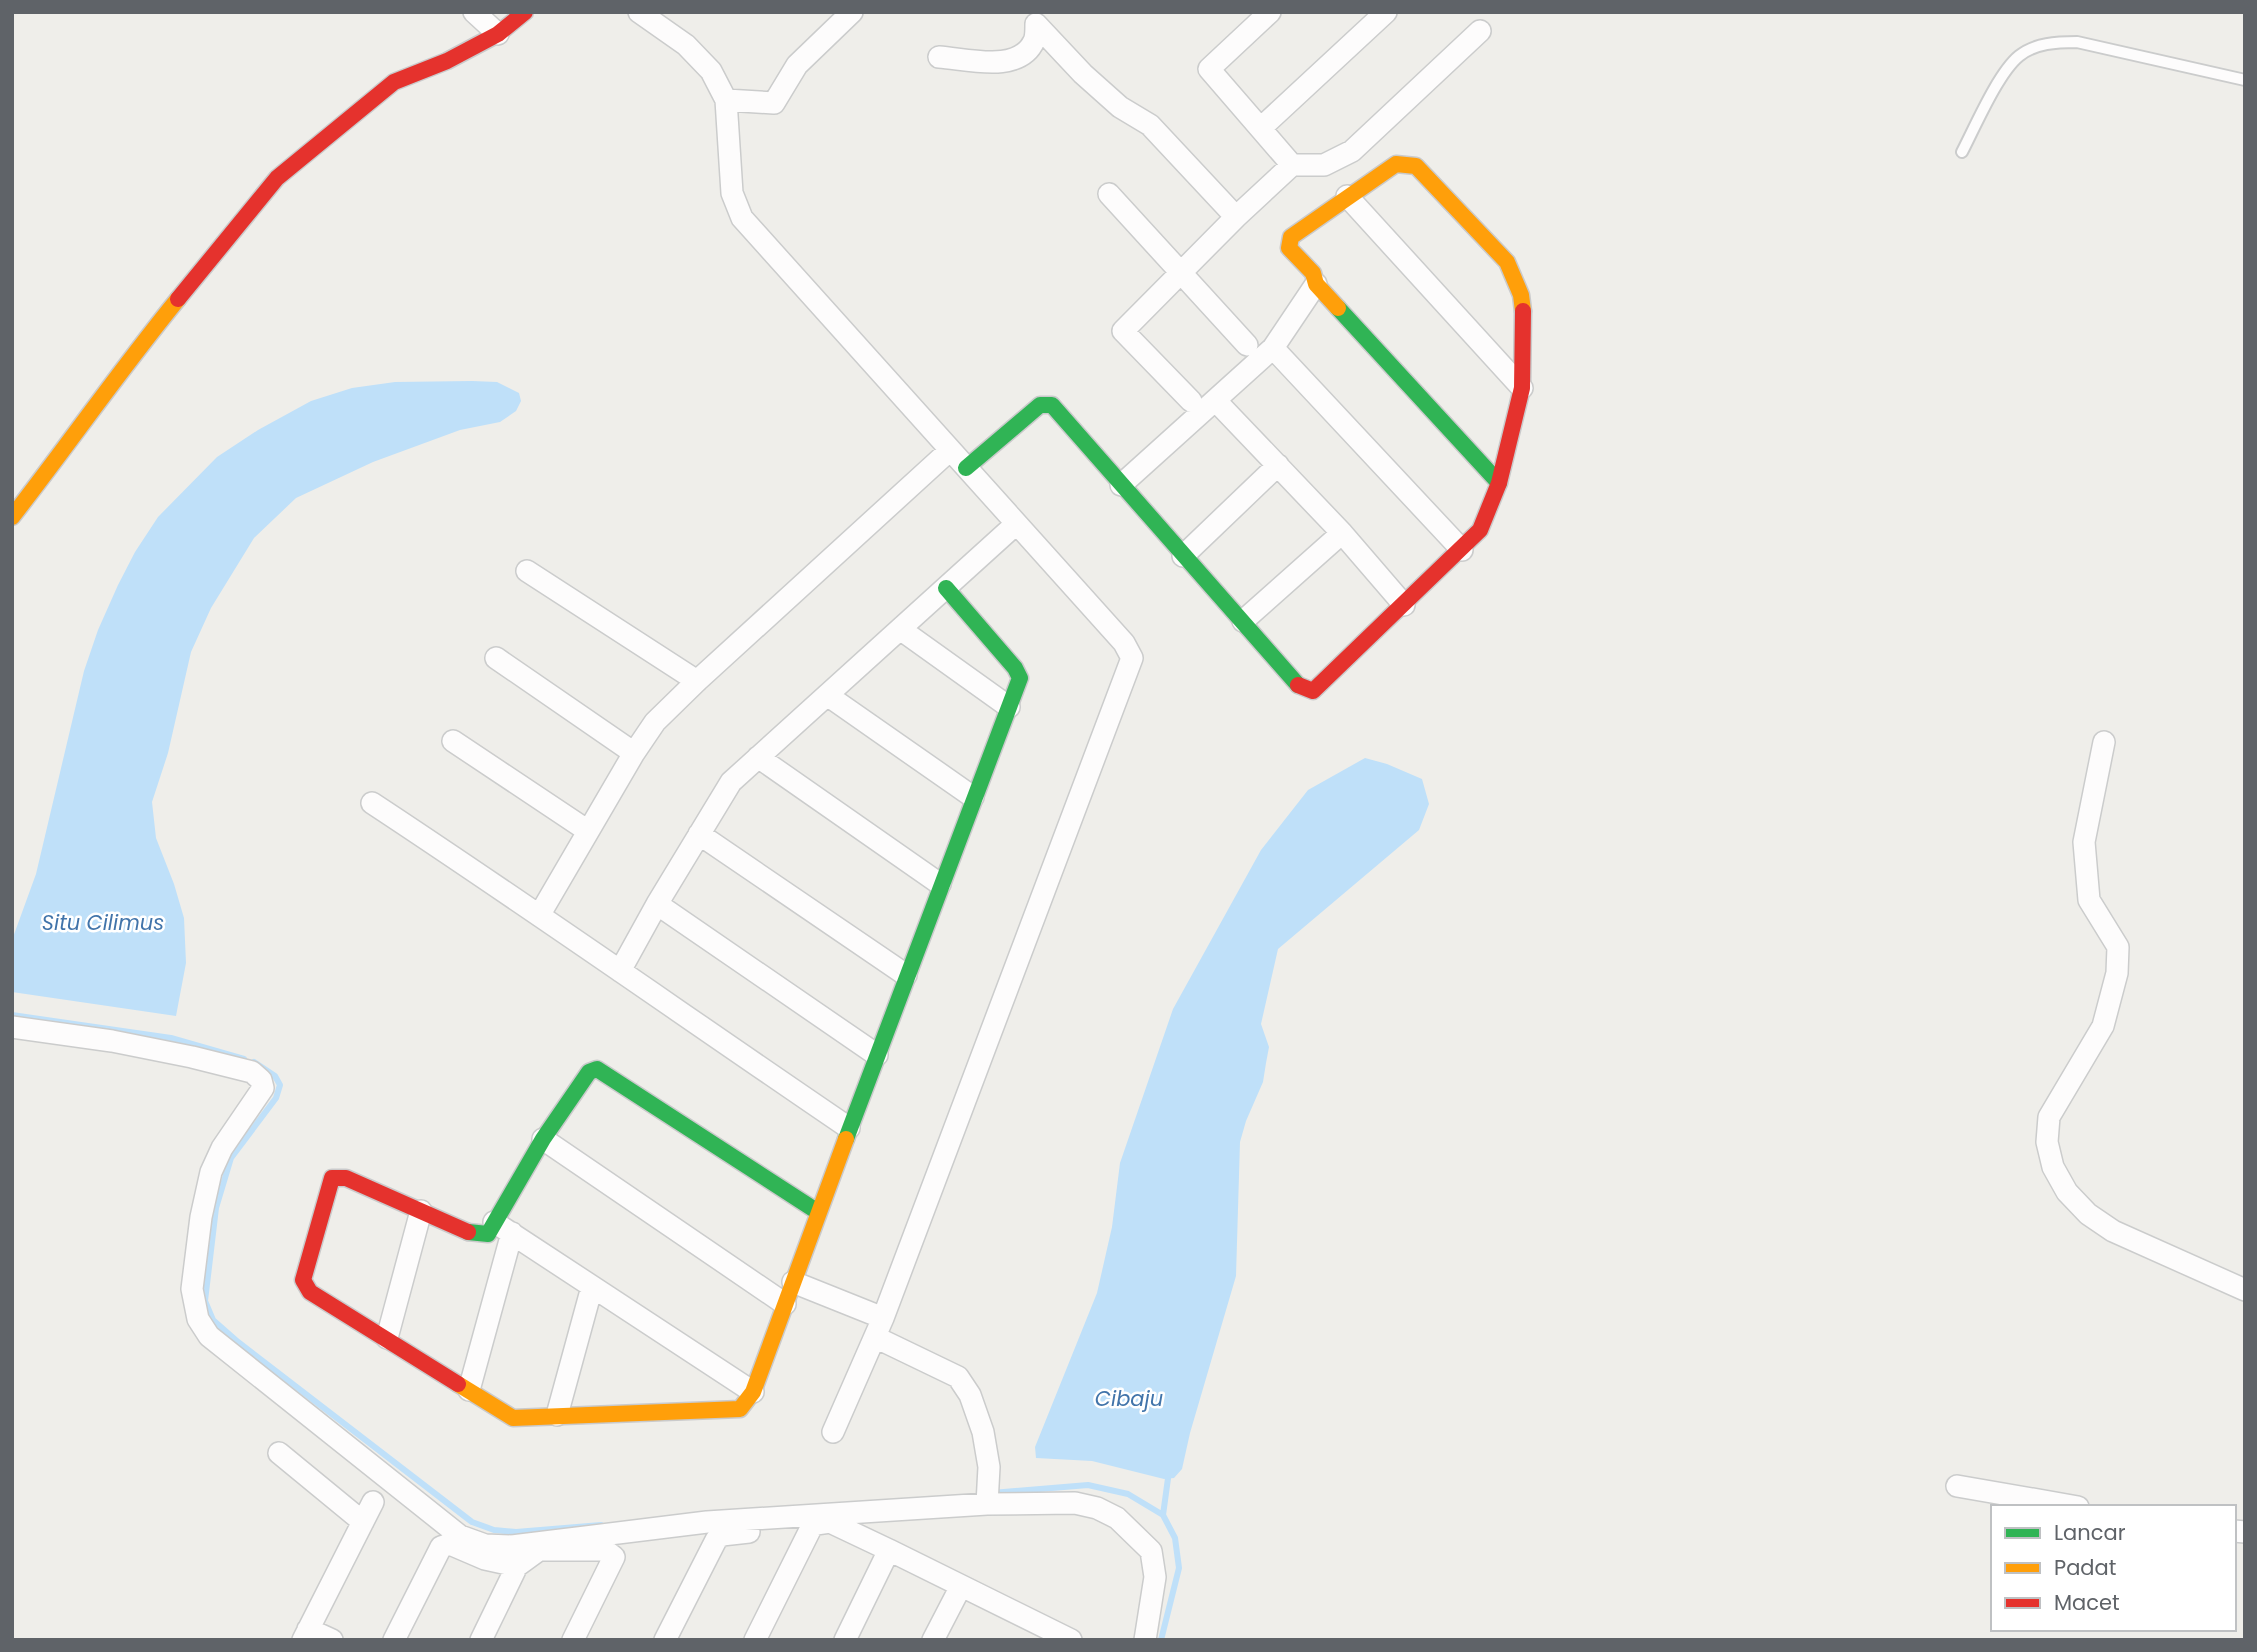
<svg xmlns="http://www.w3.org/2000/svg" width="2257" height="1652" viewBox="0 0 2257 1652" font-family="Poppins,sans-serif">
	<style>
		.water { fill: #bfe0f9 }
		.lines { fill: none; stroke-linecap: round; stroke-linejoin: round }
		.stream { stroke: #bfe0f9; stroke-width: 6 }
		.lane-casing { stroke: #cbcccc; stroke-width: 14 }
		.street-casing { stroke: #cbcccc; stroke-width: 24 }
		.fast-casing { stroke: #cacacb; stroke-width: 19 }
		.slow-casing { stroke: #cacacb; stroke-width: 19 }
		.jam-casing { stroke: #cacacb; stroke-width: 19 }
		.lane { stroke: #fdfcfc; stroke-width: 10 }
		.street { stroke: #fdfcfc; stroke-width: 21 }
		.fast { stroke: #30b455; stroke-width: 16 }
		.slow { stroke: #ff9f0a; stroke-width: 16 }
		.jam { stroke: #e5322d; stroke-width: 16 }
		.labels { text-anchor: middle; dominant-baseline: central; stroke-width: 5; stroke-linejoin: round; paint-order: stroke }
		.water-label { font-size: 21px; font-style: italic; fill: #4174aa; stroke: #fff }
	</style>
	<rect width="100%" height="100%" fill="#efeeea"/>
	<!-- water -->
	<path class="water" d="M 472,381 L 497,382 L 519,393 L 521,401 L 516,411 L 500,422 L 460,430 L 373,462 L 296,498 L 254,538 L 211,608 L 191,652 L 168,753 L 152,802 L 156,838 L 174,884 L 184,918 L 186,963 L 176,1016 L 12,992 L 12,940 L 36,874 L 84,671 L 98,630 L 118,585 L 135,552 L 158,517 L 217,457 L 258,430 L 311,401 L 352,388 L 395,382 Z
		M 1365,758 L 1387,764 L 1422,779 L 1429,804 L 1419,830 L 1278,949 L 1261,1024 L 1269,1047 L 1266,1063 L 1263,1082 L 1246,1121 L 1240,1142 L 1236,1276 L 1190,1433 L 1182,1469 L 1174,1478 L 1164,1479 L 1092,1461 L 1036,1458 L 1035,1447 L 1097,1293 L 1112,1227 L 1120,1163 L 1173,1009 L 1261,850 L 1308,790 Z"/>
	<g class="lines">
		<!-- stream -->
		<path class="stream" d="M 12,1015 L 171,1038 L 244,1059
			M 254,1062 L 275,1076 L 280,1085 L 276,1098 L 231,1158 L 216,1208 L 205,1301 L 213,1320 L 238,1342 L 472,1522 L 494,1530 L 516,1532 L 601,1525
			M 992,1493 L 1088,1485 L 1128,1494 L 1163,1515 L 1175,1538 L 1179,1568 L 1161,1640
			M 1163,1515 L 1169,1471"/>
		<!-- lane casing -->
		<g class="lane-casing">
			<path id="lane" d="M 1962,152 C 1975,127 1998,73 2019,56 C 2035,43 2057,42 2077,42 L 2245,80"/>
		</g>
		<!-- street casing -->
		<g class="street-casing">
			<path id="street" d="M 474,12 L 498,34
				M 639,12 L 686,45 L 711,71 L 726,100 L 732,193 L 742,218 L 1124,643 L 1132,658 L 883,1318 L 833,1432
				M 1270,12 L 1209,69 L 1292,165
				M 1036,24 L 1083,74 L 1120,107 L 1150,125 L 1236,217
				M 939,57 C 968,59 1019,74 1034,41 C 1036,37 1036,29 1036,24
				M 726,100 L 774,103 L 797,65 L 852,12
				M 1262,127 L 1386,12
				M 1109,194 L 1247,345
				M 1347,196 L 1522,388
				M 1273,348 L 1462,550
				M 1191,401 L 1123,331 L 1236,217 L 1292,165 L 1324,165 L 1352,151 L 1480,31
				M 1216,401 L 1342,533 L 1404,605
				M 1121,485 L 1273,348 L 1316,284
				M 1183,556 L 1278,465
				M 527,571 L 697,681
				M 1243,621 L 1342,533
				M 900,629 L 1009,707
				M 496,658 L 634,753
				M 827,695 L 973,797
				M 453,741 L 588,831
				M 2104,742 L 2084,842 L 2089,900 L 2118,947 L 2117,973 L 2103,1026 L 2049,1117 L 2047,1142 L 2053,1167 L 2067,1192 L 2088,1214 L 2113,1231 L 2245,1290
				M 758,757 L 940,884
				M 372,803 C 533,909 690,1020 849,1128
				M 699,834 L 906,975
				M 657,904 L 877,1055
				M 540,914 L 634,753 L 655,722 L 697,681 L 949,451
				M 620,971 L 657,904 L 731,782 L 1016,524
				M 12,1027 L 112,1041 L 192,1057 L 252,1072 L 261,1080 L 263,1088 L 222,1148 L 211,1172 L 201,1217 L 192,1289 L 198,1319 L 209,1336 L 460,1536 L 485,1545 L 512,1546 L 707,1522 L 987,1504 L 1075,1503 L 1097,1508 L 1117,1518 L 1151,1551 L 1155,1577 L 1145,1640
				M 543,1139 L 785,1304
				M 494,1222 L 753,1392
				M 793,1282 L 883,1318
				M 875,1337 L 958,1377 L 970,1395 L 983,1432 L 989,1467 L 987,1504
				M 387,1338 L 421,1211
				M 469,1390 L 512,1233
				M 557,1415 L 592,1287
				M 279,1453 L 363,1522
				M 1957,1486 L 2078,1507
				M 816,1524 L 830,1522 L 889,1550 L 845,1640
				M 2234,1531 L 2245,1532
				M 889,1550 L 1071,1640
				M 308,1629 L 332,1640
				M 303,1640 L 373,1502
				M 394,1640 L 441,1547 L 450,1544 L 485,1559 L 517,1566 L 539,1550 L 605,1550 L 614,1557 L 573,1640
				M 481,1640 L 517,1566
				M 665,1640 L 716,1540 L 722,1535 L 749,1532
				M 755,1640 L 813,1524
				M 933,1640 L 961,1586"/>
		</g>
		<!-- fast casing -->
		<g class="fast-casing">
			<path id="fast" d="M 1338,308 L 1499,483
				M 966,468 L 1040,405 L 1052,405 L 1298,685
				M 846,1139 L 1020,678 L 1015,668 L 946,588
				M 468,1232 L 488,1234 L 543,1139 L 589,1072 L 597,1069 L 818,1212"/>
		</g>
		<!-- slow casing -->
		<g class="slow-casing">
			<path id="slow" d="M 1338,308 L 1316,284 L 1313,273 L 1289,248 L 1291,237 L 1396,164 L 1416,166 L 1507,262 L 1521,295 L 1523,311
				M 12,517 C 68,445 120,370 178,299
				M 458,1384 L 513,1418 L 740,1409 L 753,1392 L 846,1139"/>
		</g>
		<!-- jam casing -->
		<g class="jam-casing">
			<path id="jam" d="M 178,299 L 277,178 L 394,82 L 447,61 L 498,34 L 525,12
				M 1298,685 L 1313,691 L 1480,530 L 1499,483 L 1522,388 L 1523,311
				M 458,1384 L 310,1292 L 303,1280 L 332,1178 L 346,1178 L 468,1232"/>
		</g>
		<!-- lane -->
		<use href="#lane" class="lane"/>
		<!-- street -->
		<use href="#street" class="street"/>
		<!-- fast -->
		<use href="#fast" class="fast"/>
		<!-- slow -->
		<use href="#slow" class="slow"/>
		<!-- jam -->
		<use href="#jam" class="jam"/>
	</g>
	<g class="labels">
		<!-- water labels -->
		<g class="water-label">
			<text x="103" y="922">Situ Cilimus</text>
			<text x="1129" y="1398">Cibaju</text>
		</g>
	</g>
	<!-- border -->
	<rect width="2257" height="1652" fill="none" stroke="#5f6368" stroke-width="28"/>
	<!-- legend -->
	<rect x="1991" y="1505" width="245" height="126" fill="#ffffff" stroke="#bfc1c3" stroke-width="2"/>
	<rect x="2005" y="1528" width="35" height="10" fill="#30b455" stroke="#bfc1c3" stroke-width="2"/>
	<text x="2054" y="1540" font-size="21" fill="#5f6368">Lancar</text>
	<rect x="2005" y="1563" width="35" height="10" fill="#ff9f0a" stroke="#bfc1c3" stroke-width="2"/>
	<text x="2054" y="1575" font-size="21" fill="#5f6368">Padat</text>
	<rect x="2005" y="1598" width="35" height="10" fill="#e5322d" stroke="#bfc1c3" stroke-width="2"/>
	<text x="2054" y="1610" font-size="21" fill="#5f6368">Macet</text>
</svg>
